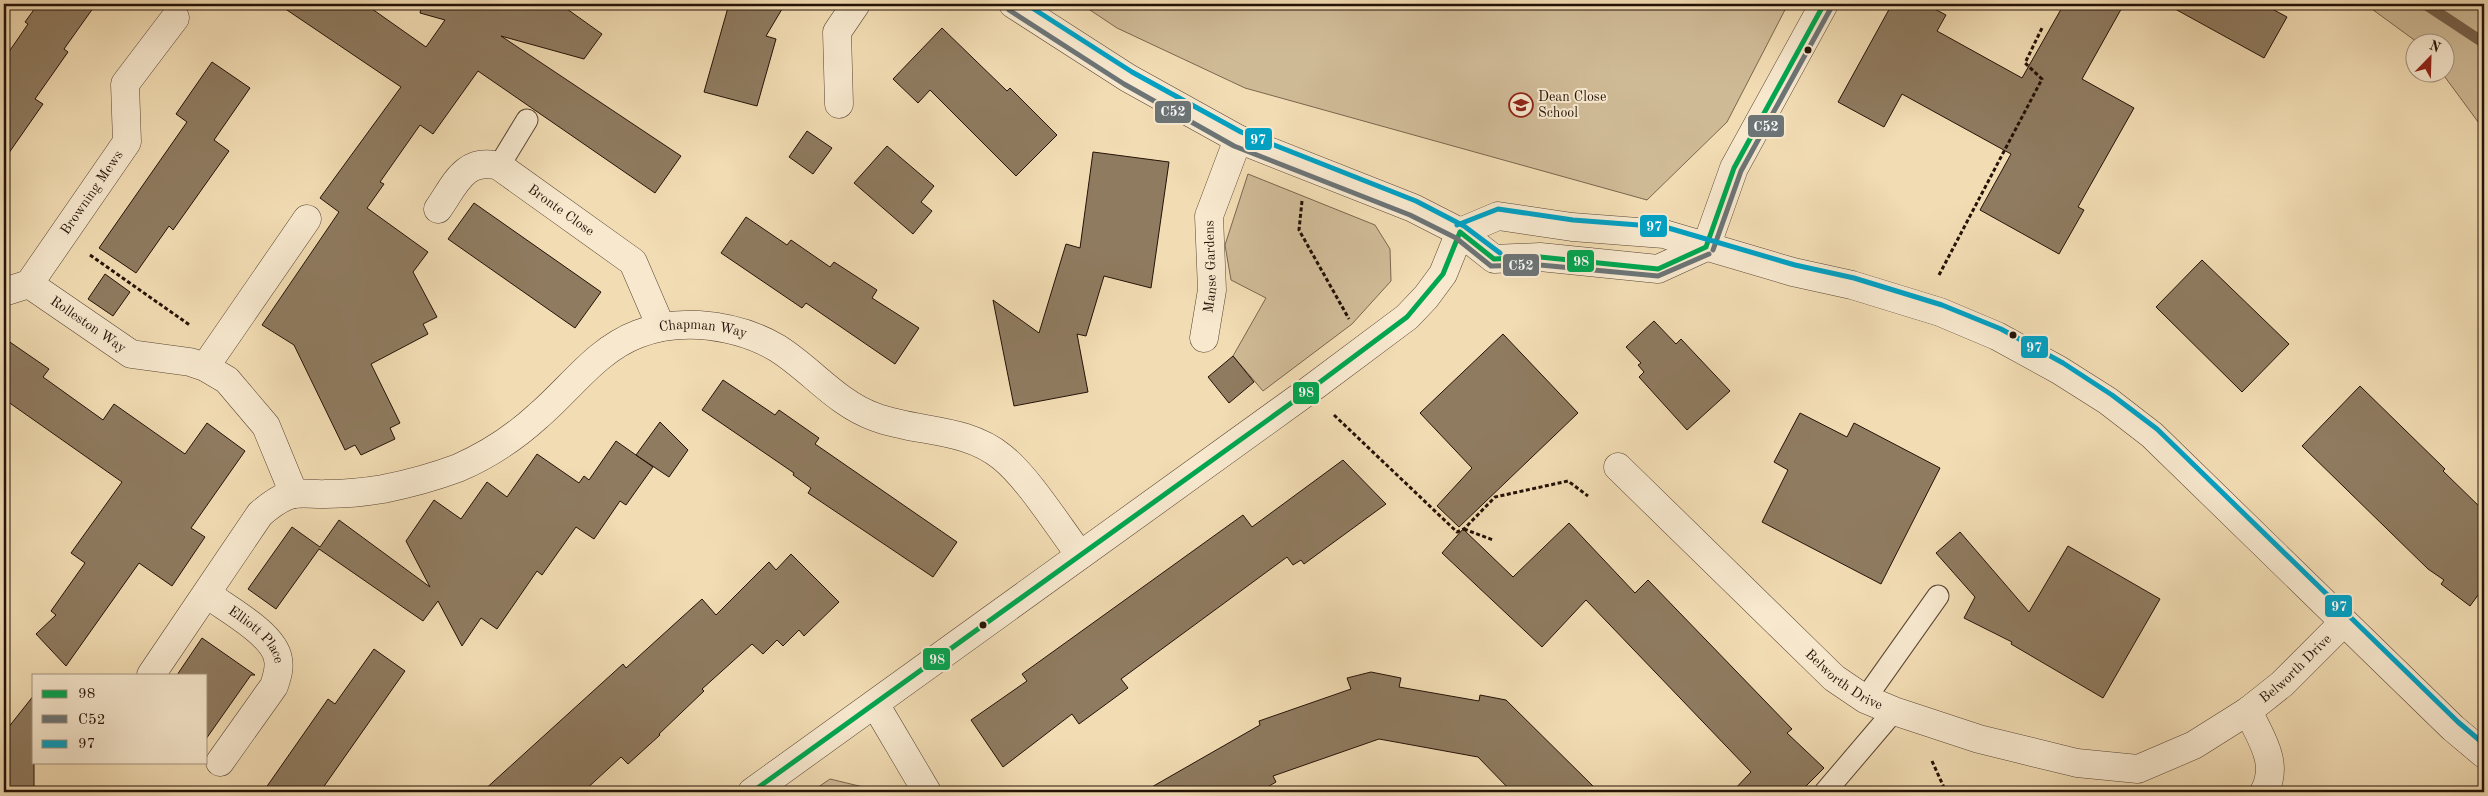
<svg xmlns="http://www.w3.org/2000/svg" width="2488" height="796" viewBox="0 0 2488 796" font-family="'Old Standard TT',serif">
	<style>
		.green { fill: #cfba96; stroke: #7a664e }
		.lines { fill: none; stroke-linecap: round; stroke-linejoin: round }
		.stream { stroke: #76624b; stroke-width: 11 }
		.building { fill: #8f7b60; stroke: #241207 }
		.service-casing { stroke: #584432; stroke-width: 23 }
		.minor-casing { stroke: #584432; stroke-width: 29 }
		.path { stroke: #241207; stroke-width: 3; stroke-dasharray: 4 2.5; stroke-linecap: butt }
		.service { stroke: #f7e8ce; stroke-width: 21 }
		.minor { stroke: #f7e8ce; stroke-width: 28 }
		.bus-1-casing { stroke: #f7e8ce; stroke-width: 9 }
		.bus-2-casing { stroke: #f7e8ce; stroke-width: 9 }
		.bus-3-casing { stroke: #f7e8ce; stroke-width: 9 }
		.bus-1 { stroke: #00a651; stroke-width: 5 }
		.bus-2 { stroke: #6c7476; stroke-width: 5 }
		.bus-3 { stroke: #02a1c4; stroke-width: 5 }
		.bus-dot { fill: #241207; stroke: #f7e8ce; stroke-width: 2 }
		.labels { text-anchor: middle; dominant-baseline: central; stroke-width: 4; stroke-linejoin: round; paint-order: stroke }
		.poi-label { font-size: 14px; fill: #241207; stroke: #f7e8ce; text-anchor: start }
		.street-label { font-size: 14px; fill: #241207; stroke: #f7e8ce }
		.line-badge { stroke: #f7e8ce; stroke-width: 2 }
		.badge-label { font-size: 14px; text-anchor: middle; font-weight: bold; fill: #fff }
	</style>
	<rect width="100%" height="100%" fill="#f2dcb3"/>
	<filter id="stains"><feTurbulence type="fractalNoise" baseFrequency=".004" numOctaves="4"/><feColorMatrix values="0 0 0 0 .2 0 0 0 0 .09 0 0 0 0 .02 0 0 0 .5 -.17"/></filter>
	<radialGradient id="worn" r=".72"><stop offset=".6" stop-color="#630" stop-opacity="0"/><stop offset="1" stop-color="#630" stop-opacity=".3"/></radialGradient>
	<!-- green -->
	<path class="green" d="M 1081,4 L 1788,4 L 1727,122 L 1647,200 L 1245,88 L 1117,28 Z
		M 2365,4 L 2484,4 L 2484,130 L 2442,73 L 2446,72 L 2446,42 L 2417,42 Z
		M 1248,174 L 1375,225 L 1390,249 L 1391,281 L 1352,324 L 1263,391 L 1233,356 L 1266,298 L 1231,280 L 1225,245 Z
		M 830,779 L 884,792 L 811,792 Z"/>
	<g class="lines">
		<!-- stream -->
		<path class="stream" d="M 2425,4 L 2484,43"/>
	</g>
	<!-- building -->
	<path class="building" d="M 38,4 L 96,4 L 64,49 L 68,52 L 35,99 L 43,104 L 4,160 L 4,59 L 28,24 L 25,22 Z
		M 278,4 L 365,4 L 426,47 L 445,20 L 420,13 L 422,4 L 560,4 L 602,34 L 584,59 L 501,36 L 681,156 L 655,193 L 478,71 L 433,134 L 420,125 L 380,182 L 384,184 L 367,208 L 428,252 L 413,272 L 437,317 L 423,324 L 428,334 L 371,364 L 400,423 L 390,428 L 395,439 L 361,455 L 355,445 L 345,450 L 294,345 L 262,325 L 339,212 L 320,198 L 401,87 Z
		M 729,4 L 785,4 L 766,36 L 776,39 L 757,106 L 704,92 Z
		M 1892,4 L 1925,4 L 1946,15 L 1937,31 L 2022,78 L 2064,4 L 2124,4 L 2082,79 L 2134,108 L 2078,207 L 2084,210 L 2059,254 L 1980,210 L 2011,154 L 1902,94 L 1884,127 L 1838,102 Z
		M 2166,4 L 2263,4 L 2287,17 L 2264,58 Z
		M 942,28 L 1007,91 L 1010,88 L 1057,135 L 1016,176 L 930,90 L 918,103 L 893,79 Z
		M 212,62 L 250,88 L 214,140 L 229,151 L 173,230 L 169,226 L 136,273 L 99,248 L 187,122 L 176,114 Z
		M 807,131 L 832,148 L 813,174 L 789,157 Z
		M 887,146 L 934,186 L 921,202 L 932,211 L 913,234 L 854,183 Z
		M 1093,152 L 1169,162 L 1151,288 L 1104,276 L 1086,336 L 1077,334 L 1088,392 L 1014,406 L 993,300 L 1039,333 L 1066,244 L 1080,248 Z
		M 474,203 L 601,292 L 575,328 L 448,239 Z
		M 746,217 L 787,245 L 791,240 L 830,267 L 834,262 L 877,290 L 872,298 L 919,328 L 895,364 L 806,303 L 802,308 L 721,253 Z
		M 2202,260 L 2289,344 L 2242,392 L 2156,307 Z
		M 105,274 L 130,292 L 113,316 L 88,299 Z
		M 1654,321 L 1676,344 L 1681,339 L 1730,391 L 1687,430 L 1639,377 L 1644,372 L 1638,365 L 1641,363 L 1626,347 Z
		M 1503,334 L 1578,413 L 1459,527 L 1437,506 L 1472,468 L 1420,413 Z
		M 4,338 L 49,369 L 43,377 L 103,420 L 114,404 L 185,454 L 207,423 L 245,451 L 191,528 L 205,537 L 172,586 L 139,563 L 66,666 L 36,634 L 56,615 L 51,611 L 85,563 L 71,553 L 122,482 L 4,399 Z
		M 1233,356 L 1254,382 L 1229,403 L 1208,377 Z
		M 723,380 L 775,415 L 779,410 L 819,438 L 815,444 L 957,542 L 933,577 L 808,493 L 811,488 L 793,475 L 794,473 L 702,410 Z
		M 2360,386 L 2445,469 L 2443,471 L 2484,511 L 2484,587 L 2470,606 L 2441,584 L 2444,580 L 2428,569 L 2302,446 Z
		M 1800,413 L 1847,437 L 1854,423 L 1940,468 L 1881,584 L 1762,522 L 1788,470 L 1774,462 Z
		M 660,422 L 688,450 L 669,477 L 636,455 Z
		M 616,441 L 653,467 L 626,505 L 620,501 L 594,539 L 576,527 L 542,575 L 537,571 L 497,629 L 481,618 L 462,646 L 438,601 L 423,621 L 319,549 L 276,609 L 248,589 L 292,527 L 320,547 L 339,520 L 430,587 L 406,541 L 434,500 L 461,519 L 487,482 L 507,497 L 537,454 L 579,483 L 584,476 L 589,480 Z
		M 1343,460 L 1386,504 L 1304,564 L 1301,560 L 1293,565 L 1287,557 L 1121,679 L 1128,688 L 1079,724 L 1072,714 L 1003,767 L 971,720 L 1027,681 L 1022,674 L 1243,515 L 1252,527 Z
		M 1569,523 L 1635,593 L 1648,580 L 1792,729 L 1787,733 L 1824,768 L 1800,792 L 1732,792 L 1751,772 L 1586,600 L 1542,647 L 1442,553 L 1463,529 L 1513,577 Z
		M 1960,532 L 2029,612 L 2068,546 L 2160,599 L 2103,698 L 2011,644 L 2012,642 L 1964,618 L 1975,597 L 1936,553 Z
		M 791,554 L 839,602 L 804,636 L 799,630 L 783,646 L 777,640 L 763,654 L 752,644 L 702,689 L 704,691 L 659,734 L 660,735 L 628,764 L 621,757 L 583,792 L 482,792 L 623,664 L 626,668 L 702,599 L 716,615 L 769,562 L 776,570 Z
		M 202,638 L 255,675 L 251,675 L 206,739 L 206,675 L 177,675 Z
		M 374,649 L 405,671 L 320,792 L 263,792 L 328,699 L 335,704 Z
		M 1371,672 L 1401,678 L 1399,687 L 1479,701 L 1480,695 L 1506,700 L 1599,792 L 1512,792 L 1478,757 L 1379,739 L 1273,776 L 1276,782 L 1259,792 L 1143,792 L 1260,725 L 1259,721 L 1351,689 L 1347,678 Z
		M 34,695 L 34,792 L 4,792 L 4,733 Z"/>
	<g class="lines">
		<!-- service casing -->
		<g class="service-casing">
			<path id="service" d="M 499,166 L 527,120
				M 1865,699 L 1938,596
				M 1825,792 L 1894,711"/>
		</g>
		<!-- minor casing -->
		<g class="minor-casing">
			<g id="minor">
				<path d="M 1013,4 L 1128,78 L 1238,139 L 1413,208 L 1460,232 L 1494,259 L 1540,257 L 1658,269 L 1706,247"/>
				<path d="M 839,104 L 837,32 L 856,4"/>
				<path id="s1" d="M 438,209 C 455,185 464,157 499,166 L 633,262 L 661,327"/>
				<path d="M 1460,232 L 1498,216 L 1572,227 L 1664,234 L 1793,272 L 1852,285 L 1940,312 L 1997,336 L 2059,370 L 2108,401 L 2152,435 L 2453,728 L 2484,754"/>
				<path d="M 1706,247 L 1734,168 L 1824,4"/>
				<path id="s2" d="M 29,284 L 127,142 L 125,84 L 175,18"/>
				<path id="s3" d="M 4,292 L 29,284 L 131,354 L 190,362 L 205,367 L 227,380 L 266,426 L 294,494"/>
				<path id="s4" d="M 1204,338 L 1212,290 L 1209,216 L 1238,139"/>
				<path d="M 205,367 L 307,219"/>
				<path id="s5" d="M 1618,467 L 1834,678 L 1865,699 L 1894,711 L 1979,739 L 2077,763 L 2138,769 L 2194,745 L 2248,711 L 2282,684 L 2343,623"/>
				<path id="s6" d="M 207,594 C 227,609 274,634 278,659 C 280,668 277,677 274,686 L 220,762"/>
				<path id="s7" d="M 151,675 L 260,514 C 268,507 277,500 287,496 C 299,491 314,495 326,494 C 345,494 365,492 383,489 C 408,484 434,477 458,468 C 486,456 515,437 538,416 C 571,388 596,350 638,334 C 658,326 678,324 699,325 C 727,327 752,333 777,348 C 811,369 836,403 875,417 C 918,433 965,427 1002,457 C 1029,479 1058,526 1080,555"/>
				<path d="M 875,704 L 927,792"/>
				<path d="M 2248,711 C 2260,737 2280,763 2264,792"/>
				<path d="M 752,792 L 1308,391 L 1407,317 L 1426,297 L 1443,274 L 1460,232"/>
			</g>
		</g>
		<!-- path -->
		<path class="path" d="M 1302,201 L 1299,230 L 1349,319
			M 90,255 L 191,326
			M 1939,275 L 2042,79 L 2025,63 L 2043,26
			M 1334,415 L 1457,532 L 1464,529 L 1495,497 L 1568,481 L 1588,496
			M 1464,529 L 1493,540
			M 1932,761 L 1946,792"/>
		<!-- service -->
		<use href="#service" class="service"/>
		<!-- minor -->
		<use href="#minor" class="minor"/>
		<!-- bus-1 casing -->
		<g class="bus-1-casing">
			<path id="bus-1" d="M 1460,232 L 1494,259 L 1540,257 L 1658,269 L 1706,247
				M 1706,247 L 1734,168 L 1824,4
				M 752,792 L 1308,391 L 1407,317 L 1443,274 L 1460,232"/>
		</g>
		<!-- bus-2 casing -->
		<g class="bus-2-casing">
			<path id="bus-2" d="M 1009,10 L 1124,84 L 1234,146 L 1410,215 L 1456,238 L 1491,266 L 1540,265 L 1658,276 L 1709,254
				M 1713,250 L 1741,171 L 1831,8"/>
		</g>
		<!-- bus-3 casing -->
		<g class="bus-3-casing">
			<path id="bus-3" d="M 1026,4 L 1132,72 L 1241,132 L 1416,201 L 1464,226 L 1500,253
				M 1457,225 L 1498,209 L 1573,220 L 1665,227 L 1795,265 L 1854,278 L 1942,305 L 2001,329 L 2063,363 L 2112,395 L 2157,429 L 2458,722 L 2484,744"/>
		</g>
		<!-- bus-1 -->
		<use href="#bus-1" class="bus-1"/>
		<!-- bus-2 -->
		<use href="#bus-2" class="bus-2"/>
		<!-- bus-3 -->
		<use href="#bus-3" class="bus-3"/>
	</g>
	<!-- icons -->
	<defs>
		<g id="school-ring" transform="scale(1.25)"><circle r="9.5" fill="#f7e8ce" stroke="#8f2418" stroke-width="1.5"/><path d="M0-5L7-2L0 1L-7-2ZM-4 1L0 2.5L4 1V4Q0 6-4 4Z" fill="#8f2418"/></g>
	</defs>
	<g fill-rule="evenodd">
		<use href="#school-ring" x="1521" y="105"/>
	</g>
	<!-- markers -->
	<g class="bus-dot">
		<circle cx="1808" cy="50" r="4.5"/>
		<circle cx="2013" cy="335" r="4.5"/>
		<circle cx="983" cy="625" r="4.5"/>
	</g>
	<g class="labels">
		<!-- poi labels -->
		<g class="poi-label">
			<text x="1538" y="97">Dean Close<tspan x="1538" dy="16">School</tspan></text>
		</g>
		<!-- street labels -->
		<g class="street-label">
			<text stroke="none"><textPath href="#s2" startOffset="111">Browning Mews</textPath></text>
			<text stroke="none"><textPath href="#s1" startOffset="158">Bronte Close</textPath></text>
			<text stroke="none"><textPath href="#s4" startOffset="72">Manse Gardens</textPath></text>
			<text stroke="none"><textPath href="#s3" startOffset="98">Rolleston Way</textPath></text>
			<text stroke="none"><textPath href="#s7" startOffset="694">Chapman Way</textPath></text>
			<text stroke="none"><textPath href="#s6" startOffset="65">Elliott Place</textPath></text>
			<text stroke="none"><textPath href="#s5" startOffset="811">Belworth Drive</textPath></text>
			<text stroke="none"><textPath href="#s5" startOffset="311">Belworth Drive</textPath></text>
		</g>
	</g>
	<g class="line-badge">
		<rect x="1154" y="100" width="38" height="24" rx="5" fill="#6c7476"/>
		<rect x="1747" y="114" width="38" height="24" rx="5" fill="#6c7476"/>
		<rect x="1244" y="127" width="29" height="24" rx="5" fill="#02a1c4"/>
		<rect x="1639" y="214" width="29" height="24" rx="5" fill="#02a1c4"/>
		<rect x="1566" y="249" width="29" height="24" rx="5" fill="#00a651"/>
		<rect x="1502" y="253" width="38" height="24" rx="5" fill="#6c7476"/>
		<rect x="2020" y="335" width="29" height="24" rx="5" fill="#02a1c4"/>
		<rect x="1292" y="381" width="28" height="24" rx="5" fill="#00a651"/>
		<rect x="2324" y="594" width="29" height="24" rx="5" fill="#02a1c4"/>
		<rect x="922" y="647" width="29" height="24" rx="5" fill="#00a651"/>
	</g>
	<g class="badge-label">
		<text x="1173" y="116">C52</text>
		<text x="1766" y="131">C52</text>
		<text x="1258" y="144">97</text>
		<text x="1654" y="231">97</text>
		<text x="1581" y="266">98</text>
		<text x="1521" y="270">C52</text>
		<text x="2034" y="352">97</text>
		<text x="1306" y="397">98</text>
		<text x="2339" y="611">97</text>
		<text x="937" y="664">98</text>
	</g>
	<!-- margin -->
	<rect width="2488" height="796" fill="none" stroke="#f2dcb3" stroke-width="20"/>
	<rect x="5" y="5" width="2478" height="786" fill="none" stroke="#241207" stroke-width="2.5"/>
	<rect x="10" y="10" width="2468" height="776" fill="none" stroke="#241207"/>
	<!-- legend -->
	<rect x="32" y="674" width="175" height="90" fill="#f7e8ce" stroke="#a3927e"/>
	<rect x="42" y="690" width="25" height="8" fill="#00a651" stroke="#a3927e"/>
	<text x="78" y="698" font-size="15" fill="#241207">98</text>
	<rect x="42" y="715" width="25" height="8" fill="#6c7476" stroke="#a3927e"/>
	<text x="78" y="724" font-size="15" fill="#241207">C52</text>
	<rect x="42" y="740" width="25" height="8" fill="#02a1c4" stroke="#a3927e"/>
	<text x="78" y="748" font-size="15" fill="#241207">97</text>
	<!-- north arrow -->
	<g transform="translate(2430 58) rotate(23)"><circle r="24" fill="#f7e8ce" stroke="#a3927e"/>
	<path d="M0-4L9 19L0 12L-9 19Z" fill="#8f2418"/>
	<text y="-8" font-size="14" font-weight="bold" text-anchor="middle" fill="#241207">N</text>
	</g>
	<rect width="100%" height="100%" filter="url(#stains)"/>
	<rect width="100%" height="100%" fill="url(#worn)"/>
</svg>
